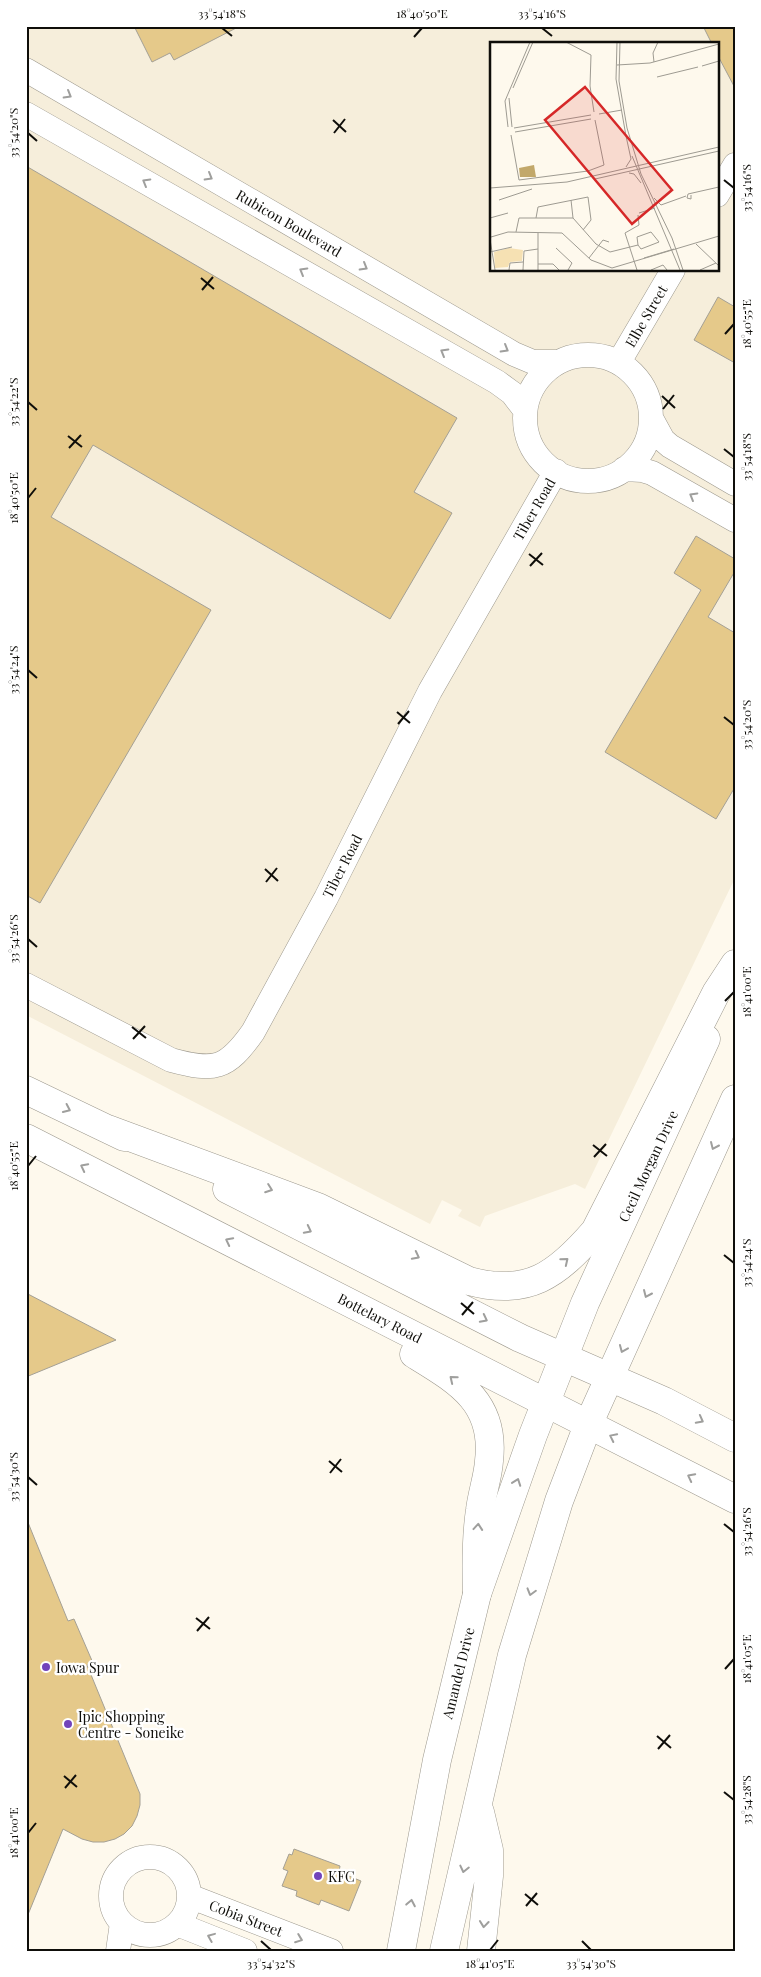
<svg xmlns="http://www.w3.org/2000/svg" width="761" height="1977" viewBox="0 0 761 1977" font-family="'Playfair Display',serif">
	<style>
		.built { fill: #f6eedb; fill-rule: evenodd }
		.building { fill: #e5c98a; stroke: #a4a095 }
		.lines { fill: none; stroke-linecap: round; stroke-linejoin: round }
		.minor-casing { stroke: #9c988d; stroke-width: 25 }
		.tertiary-casing { stroke: #9c988d; stroke-width: 29 }
		.secondary-casing { stroke: #9c988d; stroke-width: 29 }
		.minor { stroke: #fff; stroke-width: 24 }
		.tertiary { stroke: #fff; stroke-width: 28 }
		.secondary { stroke: #fff; stroke-width: 28 }
		.oneway { stroke: #9f9f9d }
		.ticks { fill: none; stroke: #0f0e0a; stroke-width: 2 }
		.poi-dot { fill: #7243bb; stroke: #fff; stroke-width: 2 }
		.labels { text-anchor: middle; dominant-baseline: central; stroke-width: 4.5; stroke-linejoin: round; paint-order: stroke }
		.street-label { font-size: 14px; fill: #0f0e0a; stroke: #fff }
		.poi-label { font-size: 14px; fill: #0f0e0a; stroke: #fff; text-anchor: start }
		.inset-road { fill: none; stroke: #9e9b92; stroke-width: 1 }
		.view { fill: #d62828; fill-opacity: 0.15; stroke: #d62828; stroke-width: 2.5 }
		.inset-edge { fill: none; stroke: #0f0e0a; stroke-width: 2.5 }
		.neatline { fill: none; stroke: #0f0e0a; stroke-width: 2 }
		.ticks-label { font-size: 12px; text-anchor: middle; fill: #0f0e0a }
	</style>
	<rect width="100%" height="100%" fill="#fef9ed"/>
	<!-- built -->
	<path class="built" d="M 26,26 L 735,26 L 735,878 L 585,1189 L 575,1184 L 485,1216 L 480,1227 L 458,1216 L 462,1210 L 442,1200 L 430,1224 L 26,1015 ZM 491,44 L 717,44 L 717,270 L 491,270 Z"/>
	<!-- building -->
	<path class="building" d="M 134,26 L 240,26 L 174,60 L 170,53 L 152,62 Z
		M 703,26 L 735,26 L 735,88 L 717,54 L 717,44 L 712,44 Z
		M 26,166 L 457,418 L 414,492 L 452,513 L 390,619 L 93,445 L 51,517 L 211,610 L 40,903 L 26,895 Z
		M 718,297 L 735,307 L 735,363 L 694,340 Z
		M 696,536 L 735,559 L 735,571 L 708,617 L 735,633 L 735,787 L 716,819 L 605,752 L 701,590 L 674,573 Z
		M 26,1293 L 116,1340 L 26,1377 Z
		M 27,1520 L 68,1621 L 74,1619 L 93,1663 L 87,1665 L 140,1794 L 140,1805 L 137,1816 L 132,1826 L 124,1834 L 115,1839 L 104,1842 L 93,1842 L 82,1839 L 63,1829 L 27,1917 Z
		M 294,1849 L 340,1866 L 339,1872 L 361,1881 L 349,1911 L 321,1900 L 319,1905 L 296,1896 L 297,1891 L 282,1886 L 288,1871 L 283,1869 L 289,1854 L 292,1855 Z"/>
	<g class="lines">
		<!-- minor casing -->
		<g class="minor-casing">
			<path id="minor" d="M 26,70 L 514,354 L 533,362 L 556,362
				M 26,114 L 497,382 L 512,393 L 525,410
				M 717,195 L 735,165
				M525 418a63 63 0 1 1 126 0a63 63 0 1 1-126 0Z
				M 619,362 L 673,270
				M 651,418 L 663,440 L 670,446 L 735,484
				M 624,469 L 642,470 L 652,473 L 735,520
				M 26,985 L 171,1060 C 215,1072 227,1069 253,1032 L 326,898 L 430,691 L 556,471
				M111 1896a39 39 0 1 1 78 0a39 39 0 1 1-78 0Z
				M 189,1896 L 331,1951
				M 177,1924 L 245,1951
				M 118,1951 L 122,1923"/>
		</g>
		<!-- tertiary casing -->
		<g class="tertiary-casing">
			<path id="tertiary" d="M 480,1812 L 489,1850 L 489,1876 L 481,1951
				M 401,1951 L 437,1760 L 477,1594 L 533,1435 L 585,1303 L 706,1039
				M 444,1951 L 512,1655 L 559,1501 L 588,1425 L 735,1099"/>
		</g>
		<!-- secondary casing -->
		<g class="secondary-casing">
			<path id="secondary" d="M 26,1090 L 124,1137
				M 108,1129 L 318,1207 L 469,1281 C 528,1297 557,1275 595,1231 L 716,993 L 735,964
				M 26,1138 L 735,1499
				M 227,1189 L 520,1338 L 664,1401 L 735,1438
				M 414,1354 C 458,1381 496,1402 489,1461 C 488,1477 482,1493 480,1510 C 476,1537 476,1566 477,1594"/>
		</g>
		<!-- minor -->
		<use href="#minor" class="minor"/>
		<!-- tertiary -->
		<use href="#tertiary" class="tertiary"/>
		<!-- secondary -->
		<use href="#secondary" class="secondary"/>
	</g>
	<!-- one-way arrows -->
	<defs><path id="oneway-chevron" d="M-2-3.5L2.5 0L-2 3.5" fill="none" stroke-width="1.6" stroke-linecap="round" stroke-linejoin="round" transform="scale(1.25)"/></defs>
	<g class="oneway">
		<use href="#oneway-chevron" transform="translate(68 95) rotate(30)"/>
		<use href="#oneway-chevron" transform="translate(209 177) rotate(30)"/>
		<use href="#oneway-chevron" transform="translate(146 182) rotate(-150)"/>
		<use href="#oneway-chevron" transform="translate(364 267) rotate(30)"/>
		<use href="#oneway-chevron" transform="translate(303 271) rotate(-150)"/>
		<use href="#oneway-chevron" transform="translate(505 349) rotate(30)"/>
		<use href="#oneway-chevron" transform="translate(444 352) rotate(-150)"/>
		<use href="#oneway-chevron" transform="translate(693 496) rotate(-150)"/>
		<use href="#oneway-chevron" transform="translate(67 1109) rotate(25)"/>
		<use href="#oneway-chevron" transform="translate(714 1146) rotate(114)"/>
		<use href="#oneway-chevron" transform="translate(84 1167) rotate(-153)"/>
		<use href="#oneway-chevron" transform="translate(269 1189) rotate(20)"/>
		<use href="#oneway-chevron" transform="translate(308 1230) rotate(27)"/>
		<use href="#oneway-chevron" transform="translate(229 1241) rotate(-153)"/>
		<use href="#oneway-chevron" transform="translate(416 1256) rotate(27)"/>
		<use href="#oneway-chevron" transform="translate(565 1261) rotate(-39)"/>
		<use href="#oneway-chevron" transform="translate(647 1294) rotate(114)"/>
		<use href="#oneway-chevron" transform="translate(484 1319) rotate(27)"/>
		<use href="#oneway-chevron" transform="translate(623 1349) rotate(113)"/>
		<use href="#oneway-chevron" transform="translate(453 1379) rotate(-141)"/>
		<use href="#oneway-chevron" transform="translate(700 1420) rotate(28)"/>
		<use href="#oneway-chevron" transform="translate(613 1437) rotate(-154)"/>
		<use href="#oneway-chevron" transform="translate(691 1477) rotate(-153)"/>
		<use href="#oneway-chevron" transform="translate(517 1482) rotate(-70)"/>
		<use href="#oneway-chevron" transform="translate(478 1527) rotate(-85)"/>
		<use href="#oneway-chevron" transform="translate(531 1592) rotate(106)"/>
		<use href="#oneway-chevron" transform="translate(464 1869) rotate(103)"/>
		<use href="#oneway-chevron" transform="translate(411 1903) rotate(-79)"/>
		<use href="#oneway-chevron" transform="translate(484 1924) rotate(96)"/>
		<use href="#oneway-chevron" transform="translate(211 1937) rotate(-158)"/>
		<use href="#oneway-chevron" transform="translate(299 1939) rotate(21)"/>
	</g>
	<!-- ticks -->
	<path class="ticks" d="M 222,28 L 232,36M 542,28 L 552,36M 414,37 L 422,28M 333,120 L 346,132M 28,133 L 37,141M 334,133 L 345,119M 724,180 L 734,188M 201,278 L 214,289M 202,290 L 213,277M 725,334 L 734,324M 662,396 L 675,408M 28,402 L 37,410M 663,409 L 674,395M 68,436 L 82,447M 69,448 L 81,435M 724,449 L 734,457M 28,498 L 36,488M 529,554 L 543,565M 530,566 L 542,553M 28,670 L 37,678M 397,712 L 410,723M 724,717 L 734,725M 398,724 L 409,711M 265,869 L 278,881M 266,882 L 277,868M 28,939 L 37,947M 725,1001 L 734,992M 132,1027 L 146,1038M 133,1039 L 145,1026M 593,1145 L 607,1156M 594,1157 L 606,1144M 28,1166 L 36,1156M 724,1255 L 734,1263M 461,1303 L 474,1314M 462,1315 L 473,1302M 329,1461 L 342,1472M 330,1473 L 341,1459M 28,1477 L 37,1485M 724,1524 L 734,1532M 196,1618 L 210,1629M 197,1631 L 209,1617M 725,1669 L 734,1659M 657,1736 L 671,1748M 658,1749 L 670,1735M 64,1776 L 77,1787M 65,1788 L 76,1775M 724,1792 L 734,1800M 28,1833 L 36,1823M 525,1894 L 538,1905M 526,1906 L 537,1893M 261,1941 L 271,1950M 582,1941 L 591,1950M 490,1950 L 498,1940"/>
	<!-- markers -->
	<g class="poi-dot">
		<circle cx="46" cy="1667" r="5"/>
		<circle cx="68" cy="1724" r="5"/>
		<circle cx="318" cy="1876" r="5"/>
	</g>
	<g class="labels">
		<!-- street labels -->
		<g class="street-label">
			<text transform="translate(289 223) rotate(30)">Rubicon Boulevard</text>
			<text transform="translate(646 316) rotate(-60)">Elbe Street</text>
			<text transform="translate(534 509) rotate(-60)">Tiber Road</text>
			<text transform="translate(342 866) rotate(-63)">Tiber Road</text>
			<text transform="translate(648 1166) rotate(-65)">Cecil Morgan Drive</text>
			<text transform="translate(380 1318) rotate(27)">Bottelary Road</text>
			<text transform="translate(458 1673) rotate(-76)">Amandel Drive</text>
			<text transform="translate(246 1918) rotate(21)">Cobia Street</text>
		</g>
		<!-- poi labels -->
		<g class="poi-label">
			<text x="56" y="1667">Iowa Spur</text>
			<text x="78" y="1716">Ipic Shopping<tspan x="78" dy="16">Centre - Soneike</tspan></text>
			<text x="328" y="1876">KFC</text>
		</g>
	</g>
	<!-- overview -->
	<g transform="translate(490 42)">
		<rect width="229" height="229" fill="#fef9ed"/>
		<path d="M 19,206 L 33,208 L 32,219 L 20,220 L 18,225 L 5,226 L 4,210 Z" fill="#f6e1b3"/>
		<path d="M 44,123 L 46,135 L 30,135 L 29,126 Z" fill="#c2a86a"/>
		<path class="inset-road" d="M 76,0 L 101,13 L 100,44 L 104,70M 127,0 L 126,37 L 136,94M 130,0 L 129,39 L 137,86 L 151,132 L 182,196 L 193,228M 164,20 L 163,11 L 168,0M 127,23 L 160,21 L 229,2M 212,24 L 229,19M 167,35 L 208,25M 23,46 L 43,0M 19,56 L 22,85M 109,72 L 132,68M 18,85 L 15,59 L 40,0M 24,86 L 101,73M 25,90 L 101,77M 21,93 L 29,138 L 98,129 L 114,123 L 105,78M 142,114 L 190,228M 136,125 L 141,117 L 136,94M 139,131 L 144,132 L 151,141M 105,137 L 229,109M 0,146 L 77,140 L 229,105M 201,153 L 201,157 L 197,156 L 198,152 L 229,145M 164,156 L 171,163 L 196,154M 9,158 L 42,147M 81,158 L 83,176M 149,171 L 165,166M 0,176 L 18,171M 46,176 L 48,165 L 98,155 L 101,178 L 93,188M 83,176 L 106,202 L 120,210 L 148,203 L 147,195 L 161,190 L 169,200 L 151,207 L 148,203M 26,190 L 29,176 L 83,176M 48,191 L 48,228M 1,195 L 18,190 L 72,191 L 101,218 L 122,226 L 229,194M 0,197 L 5,228M 206,202 L 229,224M 66,206 L 82,221 L 78,228M 0,210 L 22,205M 99,216 L 113,198 L 119,200M 154,216 L 184,207M 48,222 L 63,222 L 69,228M 19,228 L 20,221 L 33,220M 33,228 L 34,209 L 48,207M 147,228 L 135,191 L 149,183 L 148,173M 161,228 L 173,223 L 177,228M 210,228 L 226,221"/>
		<path class="view" d="M 95,45 L 182,148 L 142,182 L 55,78 Z"/>
		<rect width="229" height="229" class="inset-edge"/>
	</g>
	<!-- border -->
	<rect width="761" height="1977" fill="none" stroke="#ffffff" stroke-width="55"/>
	<rect x="28" y="28" width="706" height="1922" class="neatline"/>
	<g class="ticks-label">
		<text x="222" y="18">33°54'18"S</text>
		<text x="422" y="18">18°40'50"E</text>
		<text x="542" y="18">33°54'16"S</text>
		<text transform="translate(14 133) rotate(-90)" y="4">33°54'20"S</text>
		<text transform="translate(747 188) rotate(-90)" y="4">33°54'16"S</text>
		<text transform="translate(747 324) rotate(-90)" y="4">18°40'55"E</text>
		<text transform="translate(14 402) rotate(-90)" y="4">33°54'22"S</text>
		<text transform="translate(747 457) rotate(-90)" y="4">33°54'18"S</text>
		<text transform="translate(14 498) rotate(-90)" y="4">18°40'50"E</text>
		<text transform="translate(14 670) rotate(-90)" y="4">33°54'24"S</text>
		<text transform="translate(747 725) rotate(-90)" y="4">33°54'20"S</text>
		<text transform="translate(14 939) rotate(-90)" y="4">33°54'26"S</text>
		<text transform="translate(747 992) rotate(-90)" y="4">18°41'00"E</text>
		<text transform="translate(14 1166) rotate(-90)" y="4">18°40'55"E</text>
		<text transform="translate(747 1263) rotate(-90)" y="4">33°54'24"S</text>
		<text transform="translate(14 1477) rotate(-90)" y="4">33°54'30"S</text>
		<text transform="translate(747 1532) rotate(-90)" y="4">33°54'26"S</text>
		<text transform="translate(747 1659) rotate(-90)" y="4">18°41'05"E</text>
		<text transform="translate(747 1800) rotate(-90)" y="4">33°54'28"S</text>
		<text transform="translate(14 1833) rotate(-90)" y="4">18°41'00"E</text>
		<text x="271" y="1968">33°54'32"S</text>
		<text x="490" y="1968">18°41'05"E</text>
		<text x="591" y="1968">33°54'30"S</text>
	</g>
</svg>
